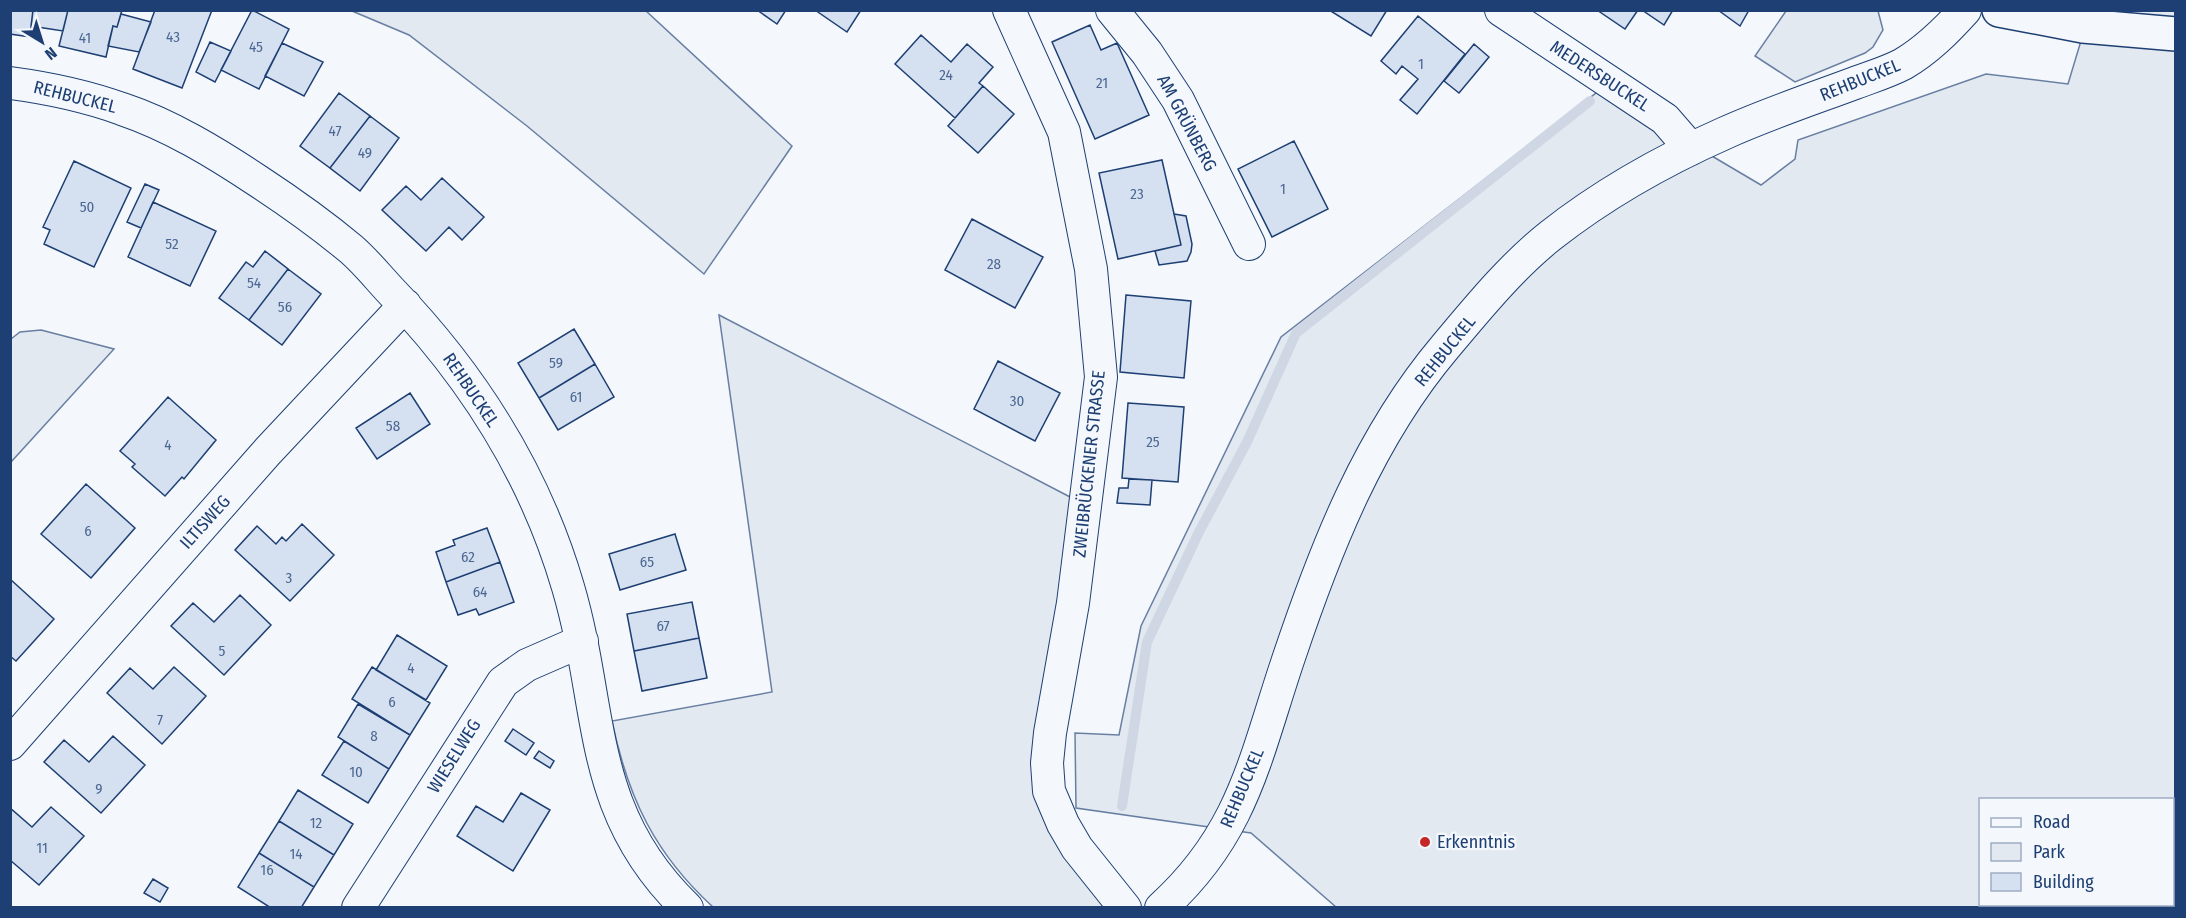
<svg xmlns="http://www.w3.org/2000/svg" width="2186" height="918" viewBox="0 0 2186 918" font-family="'Fira Sans Condensed',sans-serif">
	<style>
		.green { fill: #e3e9f0; stroke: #687fa3; stroke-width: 1.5; fill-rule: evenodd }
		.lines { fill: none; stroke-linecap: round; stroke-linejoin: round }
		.stream { stroke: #cfd7e4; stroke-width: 10 }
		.building { fill: #d5e0f0; stroke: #1d3f73; stroke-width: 1.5 }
		.minor-casing { stroke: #1d3f73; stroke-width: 34 }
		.tertiary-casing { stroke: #1d3f73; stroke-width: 36 }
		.minor { stroke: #f4f7fb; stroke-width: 32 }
		.tertiary { stroke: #f4f7fb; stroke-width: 33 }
		.poi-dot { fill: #c62828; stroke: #f4f7fb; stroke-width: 2 }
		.labels { text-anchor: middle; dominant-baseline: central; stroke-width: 4.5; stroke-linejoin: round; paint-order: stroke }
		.number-label { font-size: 15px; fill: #4b6792 }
		.street-label { font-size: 18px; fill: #1d3f73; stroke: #f4f7fb }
		.poi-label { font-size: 18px; fill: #1d3f73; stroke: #f4f7fb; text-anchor: start }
	</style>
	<rect width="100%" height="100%" fill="#f4f7fb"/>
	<!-- green -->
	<path class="green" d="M 352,11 L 646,11 L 792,146 L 704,274 L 527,126 L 409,35 Z
		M 1878,11 L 1883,30 L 1873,47 L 1865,53 L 1795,82 L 1755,56 L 1786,11 Z
		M 2090,11 L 2175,11 L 2175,907 L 1336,907 L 1251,833 L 1076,808 L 1075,733 L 1119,735 L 1141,626 L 1281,337 L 1600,90 L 1761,185 L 1795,159 L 1798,140 L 1986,74 L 2068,84 ZM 1980,800 L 2172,800 L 2172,904 L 1980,904 Z
		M 719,315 L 1072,498 L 1037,748 L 1103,907 L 713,907 C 655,854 628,798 612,721 L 772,692 Z
		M 41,330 L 114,349 L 11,462 L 11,339 L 20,332 Z"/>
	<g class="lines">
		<!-- stream -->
		<path class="stream" d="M 1122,806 L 1147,642 L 1199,532 L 1247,442 L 1296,333 L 1590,101"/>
	</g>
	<!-- building -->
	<path class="building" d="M 10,10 L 33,10 L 30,37 L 10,34 Z
		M 33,10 L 68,10 L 63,31 L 31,26 Z
		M 68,10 L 122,10 L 117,27 L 113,26 L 106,57 L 59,46 Z
		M 155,10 L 212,10 L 182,88 L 133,69 Z
		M 252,10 L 289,29 L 259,89 L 221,70 Z
		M 757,10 L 786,10 L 777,24 Z
		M 815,10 L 861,10 L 847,32 Z
		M 1329,10 L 1387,10 L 1371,36 Z
		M 1597,10 L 1638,10 L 1625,29 Z
		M 1642,10 L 1673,10 L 1664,25 Z
		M 1718,10 L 1749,10 L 1740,26 Z
		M 121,14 L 151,22 L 139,52 L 108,46 L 113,26 L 117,27 Z
		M 1418,16 L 1465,54 L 1417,114 L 1400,100 L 1418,79 L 1402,66 L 1396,74 L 1381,61 Z
		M 1090,25 L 1101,50 L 1117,43 L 1149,115 L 1095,139 L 1052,42 Z
		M 921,35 L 951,62 L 967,44 L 993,67 L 979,83 L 983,86 L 955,118 L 895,64 Z
		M 210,42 L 231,51 L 215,82 L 196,72 Z
		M 282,43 L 323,62 L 304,96 L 265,76 Z
		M 1474,44 L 1489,57 L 1459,93 L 1444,81 Z
		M 983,86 L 1014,114 L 978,153 L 948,126 Z
		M 339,93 L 370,116 L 330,168 L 300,146 Z
		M 370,116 L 399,138 L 360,191 L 330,168 Z
		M 1294,141 L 1328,209 L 1272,237 L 1238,169 Z
		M 1162,160 L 1181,245 L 1118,259 L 1099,173 Z
		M 74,161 L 131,188 L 94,267 L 44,244 L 50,230 L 43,227 Z
		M 442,178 L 484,217 L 462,240 L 449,227 L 426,251 L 382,210 L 406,186 L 421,200 Z
		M 145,184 L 159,190 L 141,228 L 127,222 Z
		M 153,202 L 216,231 L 190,286 L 128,257 Z
		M 1174,214 L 1186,216 L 1192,244 L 1191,252 L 1187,261 L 1159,265 L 1155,251 L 1181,245 Z
		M 972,219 L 1043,257 L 1015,308 L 945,270 Z
		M 265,251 L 288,269 L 249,320 L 219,298 L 246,262 L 253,267 Z
		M 288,269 L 321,294 L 282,345 L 249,320 Z
		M 1126,295 L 1191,301 L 1184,378 L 1120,372 Z
		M 574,329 L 595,364 L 539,398 L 518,363 Z
		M 998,361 L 1060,393 L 1035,441 L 974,409 Z
		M 595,364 L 614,397 L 558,430 L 539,398 Z
		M 410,393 L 430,424 L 377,459 L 356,428 Z
		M 168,397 L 216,440 L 184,479 L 182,477 L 165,496 L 132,467 L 135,464 L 120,451 Z
		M 1128,403 L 1184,407 L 1178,482 L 1122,478 Z
		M 1129,479 L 1152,480 L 1150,505 L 1117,503 L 1119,488 L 1128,488 Z
		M 86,484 L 135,528 L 91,578 L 41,534 Z
		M 302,524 L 334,555 L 290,601 L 235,550 L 257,526 L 276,544 L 282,537 L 286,541 Z
		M 487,528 L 500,562 L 446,582 L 436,552 L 455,545 L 453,540 Z
		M 675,534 L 686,570 L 620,590 L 609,554 Z
		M 500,562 L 514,602 L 479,615 L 476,609 L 458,615 L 446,582 Z
		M 10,579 L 54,619 L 16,661 L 10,656 Z
		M 240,595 L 271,625 L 224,675 L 171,626 L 193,603 L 214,622 Z
		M 692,602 L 699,638 L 634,651 L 627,614 Z
		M 397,635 L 447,666 L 426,700 L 376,670 Z
		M 699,638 L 707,678 L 642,691 L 634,651 Z
		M 174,667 L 206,696 L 162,744 L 107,693 L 130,668 L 153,689 Z
		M 372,667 L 430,703 L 410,735 L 352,699 Z
		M 358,704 L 410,735 L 389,769 L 338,737 Z
		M 513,729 L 534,743 L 526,755 L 505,741 Z
		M 113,736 L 145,765 L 101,813 L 44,762 L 64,740 L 89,762 Z
		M 344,741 L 389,769 L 368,803 L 322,775 Z
		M 539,751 L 554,761 L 550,768 L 534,758 Z
		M 298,790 L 353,824 L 334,855 L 279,821 Z
		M 521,793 L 550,810 L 513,871 L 457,836 L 476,806 L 503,822 Z
		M 51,807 L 84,836 L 39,885 L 10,860 L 10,808 L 32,827 Z
		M 279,821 L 334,855 L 314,887 L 259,853 Z
		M 259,853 L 314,887 L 301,908 L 271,908 L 238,887 Z
		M 153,879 L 168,888 L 160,902 L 144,893 Z"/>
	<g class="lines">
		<!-- minor casing -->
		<g class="minor-casing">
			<path id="minor" d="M 1009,10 L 1064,132 L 1091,269 L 1101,377 L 1073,603 L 1050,733 L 1047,763 L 1049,791 L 1063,824 L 1077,848 L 1125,908
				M 1112,10 L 1147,53 L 1178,100 L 1249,244
				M 1501,10 L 1665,119 L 1691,149
				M 10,83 C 48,88 86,96 122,109 C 170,125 216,153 258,181 C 290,202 321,224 351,249 C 365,261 377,276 390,290 C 471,374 535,474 568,587 C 604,708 585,810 687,908
				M 10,744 L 268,451 L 405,305
				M 358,908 L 503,682 L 527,665 L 582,641
				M 1161,908 C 1244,833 1255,757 1289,657 C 1326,547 1369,437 1445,347 C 1477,309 1511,267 1550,236 C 1602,195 1664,160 1725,133 C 1767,114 1812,99 1855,83 C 1871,77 1888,72 1903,64 C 1927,50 1946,31 1965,10"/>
		</g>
		<!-- tertiary casing -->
		<g class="tertiary-casing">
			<path id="tertiary" d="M 1999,10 L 2083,26 L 2176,34"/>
		</g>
		<!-- minor -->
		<use href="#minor" class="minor"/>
		<!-- tertiary -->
		<use href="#tertiary" class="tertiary"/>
	</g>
	<!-- markers -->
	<circle class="poi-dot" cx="1425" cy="842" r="6"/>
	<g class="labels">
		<!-- number labels -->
		<g class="number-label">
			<text x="173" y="37">43</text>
			<text x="85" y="38">41</text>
			<text x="256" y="47">45</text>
			<text x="1421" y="64">1</text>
			<text x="946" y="75">24</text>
			<text x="1102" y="83">21</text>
			<text x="335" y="131">47</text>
			<text x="365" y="153">49</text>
			<text x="1283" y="189">1</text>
			<text x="1137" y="194">23</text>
			<text x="87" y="207">50</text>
			<text x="172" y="244">52</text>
			<text x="994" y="264">28</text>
			<text x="254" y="283">54</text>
			<text x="285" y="307">56</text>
			<text x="556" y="363">59</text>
			<text x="576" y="397">61</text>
			<text x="1017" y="401">30</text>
			<text x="393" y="426">58</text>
			<text x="1153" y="442">25</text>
			<text x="168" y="445">4</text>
			<text x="88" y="531">6</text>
			<text x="468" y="557">62</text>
			<text x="647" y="562">65</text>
			<text x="289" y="578">3</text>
			<text x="480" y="592">64</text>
			<text x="663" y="626">67</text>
			<text x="222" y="651">5</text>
			<text x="411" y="668">4</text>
			<text x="392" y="702">6</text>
			<text x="160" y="720">7</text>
			<text x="374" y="736">8</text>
			<text x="356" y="772">10</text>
			<text x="99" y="789">9</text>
			<text x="316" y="823">12</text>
			<text x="42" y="848">11</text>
			<text x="296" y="854">14</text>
			<text x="267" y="870">16</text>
		</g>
		<!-- street labels -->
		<g class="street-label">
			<text transform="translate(1600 76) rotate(33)">MEDERSBUCKEL</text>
			<text transform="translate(1860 80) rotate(-22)">REHBUCKEL</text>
			<text transform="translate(75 97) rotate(14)">REHBUCKEL</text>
			<text transform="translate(1187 123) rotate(62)">AM GRÜNBERG</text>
			<text transform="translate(1445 351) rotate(-51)">REHBUCKEL</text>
			<text transform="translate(471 390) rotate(56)">REHBUCKEL</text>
			<text transform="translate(1089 464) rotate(-84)">ZWEIBRÜCKENER STRASSE</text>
			<text transform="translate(205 522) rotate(-48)">ILTISWEG</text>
			<text transform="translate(454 756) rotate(-58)">WIESELWEG</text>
			<text transform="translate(1242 788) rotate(-67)">REHBUCKEL</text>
		</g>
		<!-- poi labels -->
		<g class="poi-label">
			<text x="1437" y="842">Erkenntnis</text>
		</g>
	</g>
	<!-- border -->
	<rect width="2186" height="918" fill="none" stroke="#1d3f73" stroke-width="24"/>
	<!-- legend -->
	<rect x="1979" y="798" width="195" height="108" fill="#f4f7fb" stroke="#9eadc5" stroke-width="1.5"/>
	<rect x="1991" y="818" width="30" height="9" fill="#f4f7fb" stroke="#9eadc5" stroke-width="1.5"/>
	<text x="2033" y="828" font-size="18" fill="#1d3f73">Road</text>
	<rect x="1991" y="843" width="30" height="18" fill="#e3e9f0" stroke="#9eadc5" stroke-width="1.5"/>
	<text x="2033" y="858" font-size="18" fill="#1d3f73">Park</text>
	<rect x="1991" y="873" width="30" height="18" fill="#d5e0f0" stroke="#9eadc5" stroke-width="1.5"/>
	<text x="2033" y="888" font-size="18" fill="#1d3f73">Building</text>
	<!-- north arrow -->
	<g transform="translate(42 42) rotate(142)" stroke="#f4f7fb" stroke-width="4.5" paint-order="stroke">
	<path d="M0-4.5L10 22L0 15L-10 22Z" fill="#1d3f73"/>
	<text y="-9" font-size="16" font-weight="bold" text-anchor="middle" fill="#1d3f73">N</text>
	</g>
</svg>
